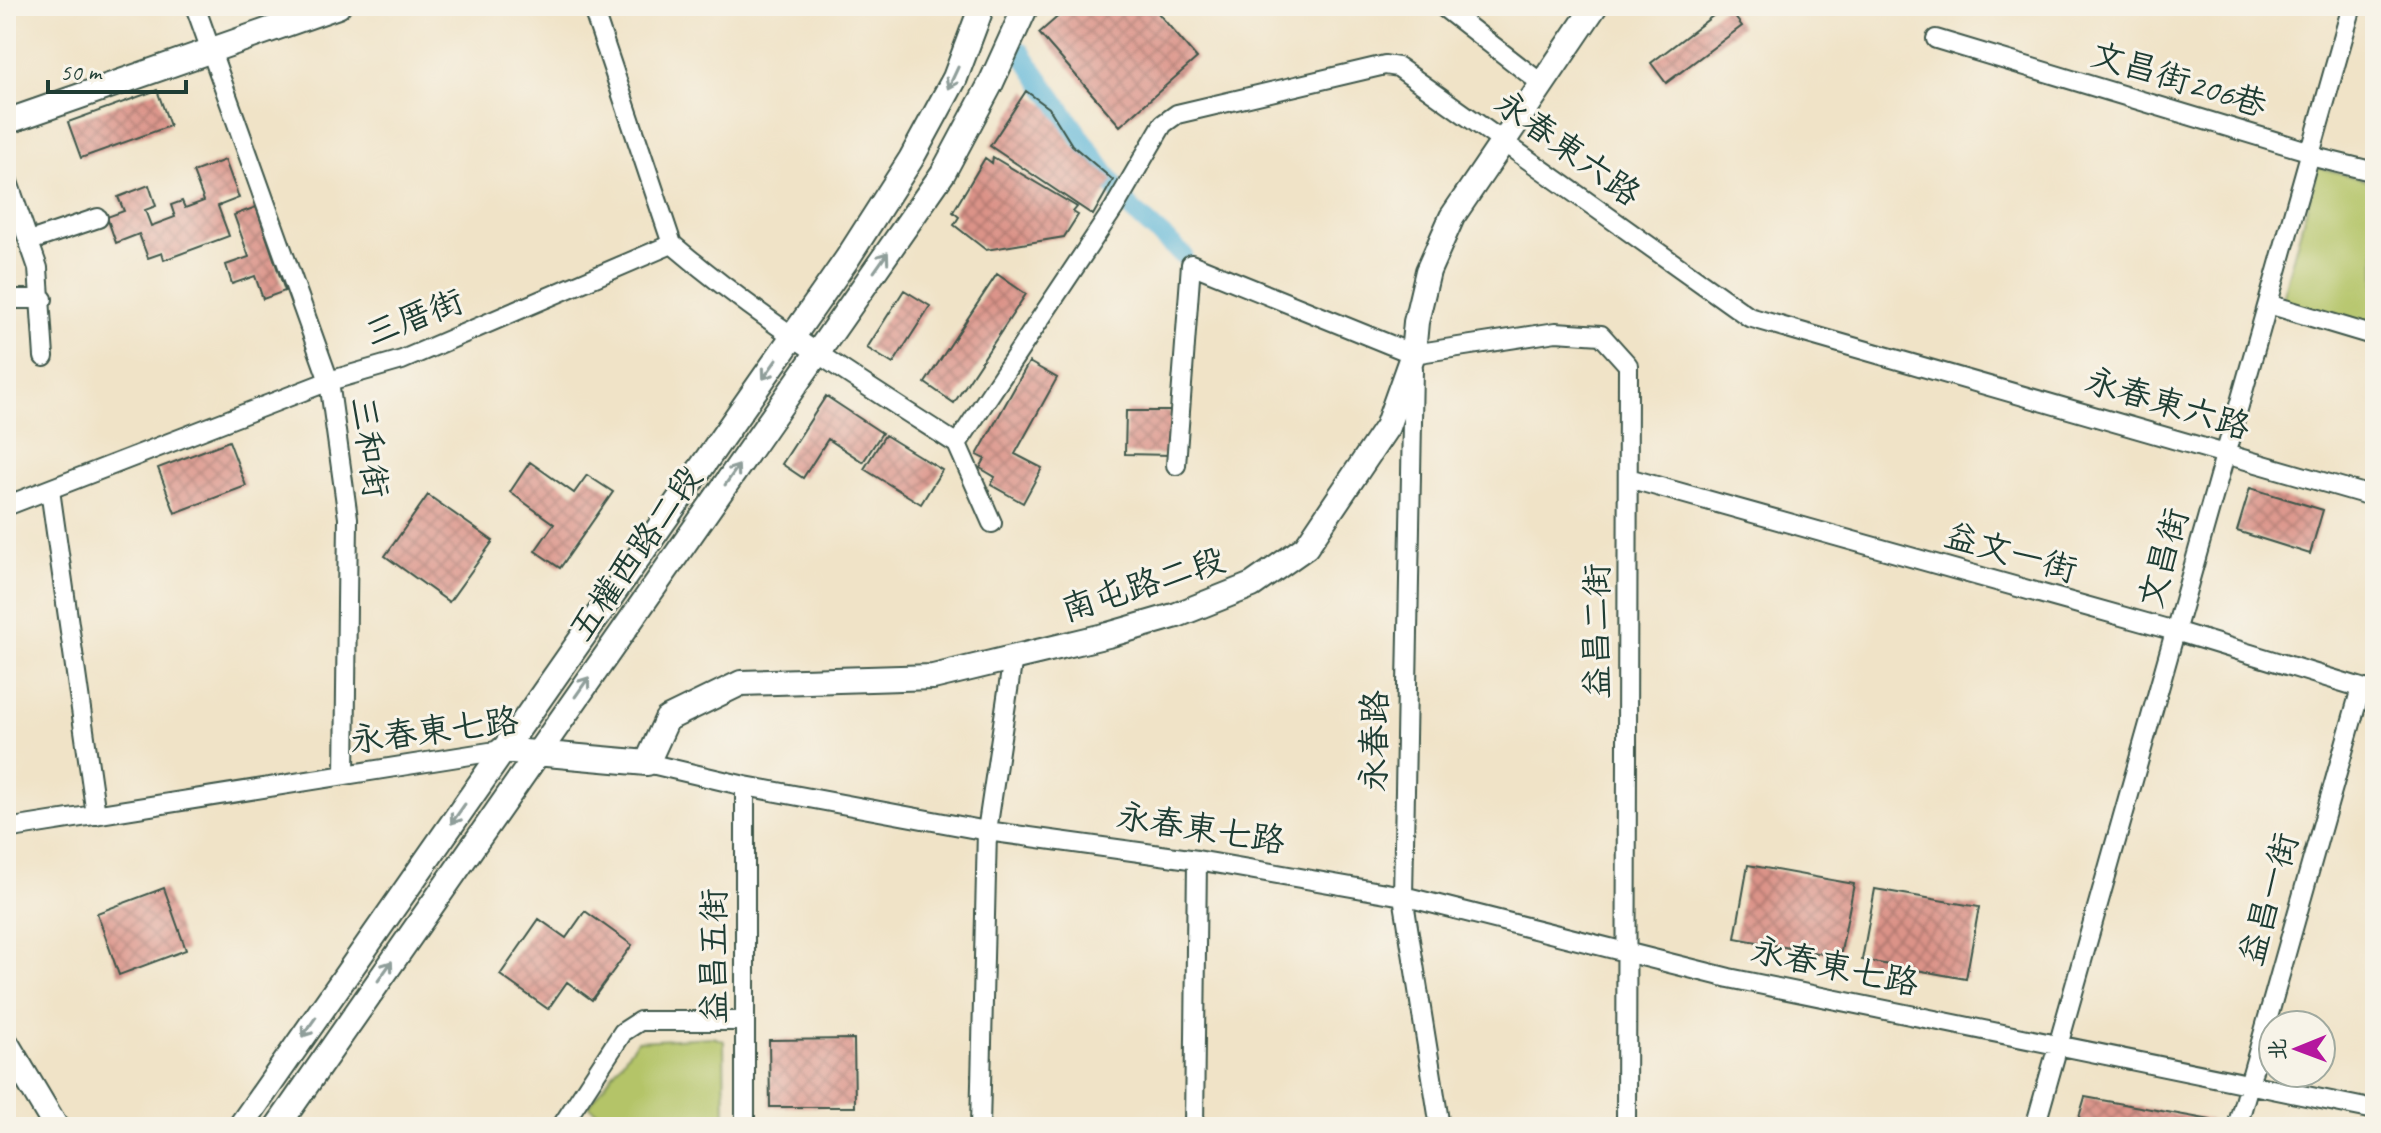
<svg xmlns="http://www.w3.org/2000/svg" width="2381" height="1133" viewBox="0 0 2381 1133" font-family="Caveat,'LXGW WenKai TC',sans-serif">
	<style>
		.green { fill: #b4c467; stroke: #6a804e; stroke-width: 2 }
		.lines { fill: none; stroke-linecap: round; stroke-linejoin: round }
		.canal { stroke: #5ab5d8; stroke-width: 20 }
		.building { fill: url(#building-cross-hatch) }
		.minor-casing { stroke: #3e564a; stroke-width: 22 }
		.major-casing { stroke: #3e564a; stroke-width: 28 }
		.minor { stroke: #fff; stroke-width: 18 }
		.major { stroke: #fff; stroke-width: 24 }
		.oneway { stroke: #8f9e9a }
		.labels { text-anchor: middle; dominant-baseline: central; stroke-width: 6; stroke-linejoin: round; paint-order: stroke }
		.street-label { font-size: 34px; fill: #1f3d34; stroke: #f7f3e8 }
	</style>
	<defs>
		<pattern id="building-cross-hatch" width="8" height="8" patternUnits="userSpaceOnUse" patternTransform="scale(2)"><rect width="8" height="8" fill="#db9388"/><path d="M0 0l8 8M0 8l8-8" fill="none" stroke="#b17970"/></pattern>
	</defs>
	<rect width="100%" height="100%" fill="#f7f3e8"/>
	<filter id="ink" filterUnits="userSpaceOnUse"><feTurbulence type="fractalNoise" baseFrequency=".0125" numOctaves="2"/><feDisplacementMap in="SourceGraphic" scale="16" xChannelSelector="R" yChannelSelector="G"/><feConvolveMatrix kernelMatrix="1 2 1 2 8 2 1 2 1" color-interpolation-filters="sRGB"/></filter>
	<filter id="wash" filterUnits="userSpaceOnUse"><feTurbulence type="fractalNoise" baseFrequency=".006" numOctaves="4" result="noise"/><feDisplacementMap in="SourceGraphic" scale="32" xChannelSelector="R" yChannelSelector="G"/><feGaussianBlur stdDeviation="1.8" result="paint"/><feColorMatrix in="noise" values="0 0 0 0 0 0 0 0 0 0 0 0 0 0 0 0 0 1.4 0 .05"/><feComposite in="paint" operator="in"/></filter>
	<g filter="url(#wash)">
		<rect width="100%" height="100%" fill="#f0e3c7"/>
		<!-- green -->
		<path class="green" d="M 2318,167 L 2375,183 L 2375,327 L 2281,301 Z
			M 713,1037 L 724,1041 L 725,1127 L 619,1127 L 589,1106 L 637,1041 Z"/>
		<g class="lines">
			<!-- canal -->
			<path class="canal" d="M 1020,51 L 1129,207 L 1183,255"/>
		</g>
		<g id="blocks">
			<!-- building -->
			<path class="building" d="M 1070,6 L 1152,6 L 1197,58 L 1120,126 L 1039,33 Z
				M 1726,6 L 1742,26 L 1666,83 L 1651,63 Z
				M 157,90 L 170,126 L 81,158 L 68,122 Z
				M 1026,91 L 1049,108 L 1072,145 L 1113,180 L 1093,215 L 990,146 Z
				M 993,157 L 1077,207 L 1073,212 L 1078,215 L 1064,237 L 986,250 L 954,225 L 959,217 L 953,212 L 985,158 L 992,163 Z
				M 225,160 L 239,198 L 218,206 L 229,236 L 164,260 L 162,253 L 148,258 L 139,234 L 116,243 L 107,217 L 124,211 L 118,197 L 149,185 L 156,206 L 145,210 L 151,226 L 175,217 L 171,205 L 182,201 L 185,208 L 204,201 L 193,172 Z
				M 256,207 L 285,291 L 263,299 L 255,276 L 232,284 L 226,265 L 249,257 L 234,215 Z
				M 997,274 L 1026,294 L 954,403 L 925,383 Z
				M 904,290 L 930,306 L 893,364 L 867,348 Z
				M 1029,362 L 1057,378 L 1015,454 L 1042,468 L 1023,503 L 991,485 L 995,477 L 980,468 L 985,459 L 977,455 Z
				M 826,396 L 882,433 L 863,462 L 828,439 L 803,478 L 782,464 Z
				M 1126,411 L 1171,411 L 1171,455 L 1125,454 Z
				M 885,435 L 942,470 L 921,504 L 864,469 Z
				M 229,441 L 246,486 L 175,513 L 158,468 Z
				M 530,462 L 574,493 L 587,475 L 613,492 L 560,568 L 535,551 L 554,524 L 510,492 Z
				M 2250,488 L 2323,510 L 2310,554 L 2237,531 Z
				M 428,495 L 493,541 L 449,602 L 385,556 Z
				M 1748,865 L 1854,884 L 1840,957 L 1735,938 Z
				M 164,888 L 186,950 L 119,975 L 97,913 Z
				M 1875,889 L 1979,907 L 1966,979 L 1862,960 Z
				M 585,911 L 632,945 L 592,1000 L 567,982 L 548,1009 L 500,975 L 539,919 L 566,938 Z
				M 854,1039 L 855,1107 L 770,1107 L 769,1040 Z
				M 2085,1097 L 2211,1120 L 2209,1127 L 2076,1127 Z"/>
		</g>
	</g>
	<g filter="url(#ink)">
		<use href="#blocks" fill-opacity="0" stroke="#3e564a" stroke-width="2"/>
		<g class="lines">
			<!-- minor casing -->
			<g class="minor-casing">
				<path id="minor" d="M 195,6 L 329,381 L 348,518 L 345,775
					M 592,6 L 672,244
					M 1442,6 L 1542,84
					M 1936,39 L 2311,152
					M 2310,156 L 2375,172
					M 6,176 L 38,268 L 44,357
					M 30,241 L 98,218
					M 672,244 C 761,320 859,381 957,444
					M 6,299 L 43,299
					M 2268,304 L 2375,336
					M 1413,354 L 1556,332 L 1601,335 L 1628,365 L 1626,1127
					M 1413,369 L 1403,896 L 1440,1127
					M 957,444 L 1114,208 L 1163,124 L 1177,114 L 1385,65 L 1398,67 L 1749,317 L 2375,497
					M 957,444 L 992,523
					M 1176,465 L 1191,264 L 1413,354
					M 1628,478 L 2175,631 L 2375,692
					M 50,490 L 96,815
					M 6,506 L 329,381 L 402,360 L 672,244
					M 647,763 L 745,786 L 987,831 L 1197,860 L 1403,896 L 1729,978 L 2375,1110
					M 6,829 L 502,750
					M 561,1127 L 623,1032 L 640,1021 L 745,1021
					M 745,1127 L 745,786
					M 980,1127 L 987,831 L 1013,657
					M 1194,1127 L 1197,860
					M 2035,1127 L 2352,6
					M 2237,1127 L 2361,688"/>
			</g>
			<!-- major casing -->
			<g class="major-casing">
				<path id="major" d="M 6,122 L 338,6
					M 502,750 L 647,763 L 667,719 L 741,683 L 933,677 L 1108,635 L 1177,615 L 1252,585 L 1306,547 L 1387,427 L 1413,354 L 1416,322 L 1428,271 L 1452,217 L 1595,6
					M 6,1043 L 56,1127
					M 240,1127 L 847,259 L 911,159 L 955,78 L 982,6
					M 277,1127 L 943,173 L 991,83 L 1026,6"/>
			</g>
			<!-- minor -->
			<use href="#minor" class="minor"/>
			<!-- major -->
			<use href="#major" class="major"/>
		</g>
		<!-- one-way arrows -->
		<defs><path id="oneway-shaft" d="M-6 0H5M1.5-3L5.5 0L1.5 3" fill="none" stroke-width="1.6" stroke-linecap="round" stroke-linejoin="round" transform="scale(2)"/></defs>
		<g class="oneway">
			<use href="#oneway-shaft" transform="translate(953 78) rotate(115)"/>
			<use href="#oneway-shaft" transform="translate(881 262) rotate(-55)"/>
			<use href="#oneway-shaft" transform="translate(770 369) rotate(125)"/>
			<use href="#oneway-shaft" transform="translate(732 475) rotate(-55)"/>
			<use href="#oneway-shaft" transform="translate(582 687) rotate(-55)"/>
			<use href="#oneway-shaft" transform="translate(458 814) rotate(125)"/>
			<use href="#oneway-shaft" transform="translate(385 971) rotate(-55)"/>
			<use href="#oneway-shaft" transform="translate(309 1027) rotate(125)"/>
		</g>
	</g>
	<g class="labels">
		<!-- street labels -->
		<g class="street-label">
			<text transform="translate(2179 79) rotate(17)">文昌街206巷</text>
			<text transform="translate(1568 148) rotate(36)">永春東六路</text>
			<text transform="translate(414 317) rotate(-21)">三厝街</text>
			<text transform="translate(2168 403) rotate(17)">永春東六路</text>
			<text transform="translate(370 447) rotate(82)">三和街</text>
			<text transform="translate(2011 552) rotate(16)">益文一街</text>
			<text transform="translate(635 553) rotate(-55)">五權西路二段</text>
			<text transform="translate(2163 558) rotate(-74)">文昌街</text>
			<text transform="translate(1143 584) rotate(-18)">南屯路二段</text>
			<text transform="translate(1596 631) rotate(-90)">益昌二街</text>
			<text transform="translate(434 730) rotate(-7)">永春東七路</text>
			<text transform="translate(1374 741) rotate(-89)">永春路</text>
			<text transform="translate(1201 828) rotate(9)">永春東七路</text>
			<text transform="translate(2268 899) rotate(-74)">益昌一街</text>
			<text transform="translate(713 956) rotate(-90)">益昌五街</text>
			<text transform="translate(1835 966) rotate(12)">永春東七路</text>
		</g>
	</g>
	<!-- margin -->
	<rect width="2381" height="1133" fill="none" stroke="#f7f3e8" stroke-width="32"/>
	<!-- north arrow -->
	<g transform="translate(2297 1049) rotate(269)"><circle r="38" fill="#f7f3e8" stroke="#a1aaa0" stroke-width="2"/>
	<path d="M0-6L14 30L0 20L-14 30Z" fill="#b5179e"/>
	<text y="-12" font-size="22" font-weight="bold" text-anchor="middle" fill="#1f3d34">北</text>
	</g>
	<!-- scale -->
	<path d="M48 80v12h138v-12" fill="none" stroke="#1f3d34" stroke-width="4"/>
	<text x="60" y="80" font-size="24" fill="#1f3d34" stroke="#f7f3e8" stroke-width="6" paint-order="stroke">50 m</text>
</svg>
